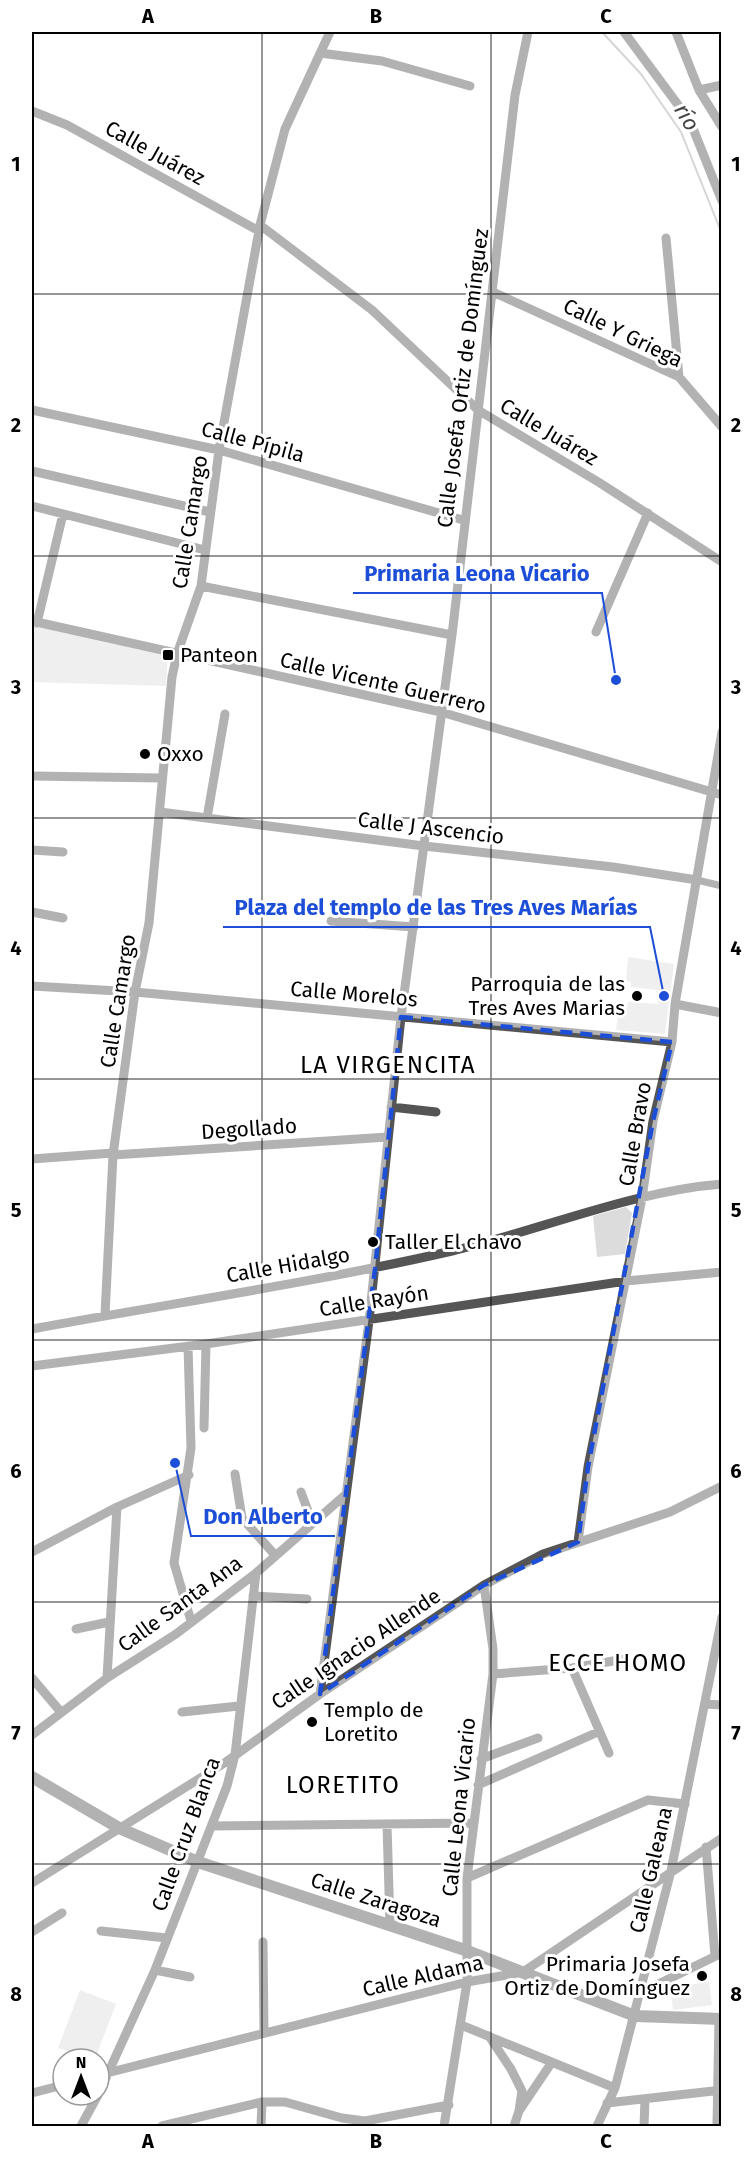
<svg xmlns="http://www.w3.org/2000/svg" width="753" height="2158" viewBox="0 0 753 2158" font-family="'Fira Sans',sans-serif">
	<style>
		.green { fill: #dcdcdc }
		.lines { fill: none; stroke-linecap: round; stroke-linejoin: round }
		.stream { stroke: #a3a3a3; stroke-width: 2 }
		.pedestrian { stroke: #555; stroke-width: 7 }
		.minor { stroke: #555; stroke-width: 9 }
		.tertiary { stroke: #555; stroke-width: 12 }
		.marked { fill: none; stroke: #1d4ed8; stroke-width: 4.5; stroke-dasharray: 12 8; stroke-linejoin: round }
		.grid { fill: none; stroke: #000; stroke-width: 1.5; stroke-opacity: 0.55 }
		.poi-dot { fill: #000; stroke: #fff; stroke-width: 2 }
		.labels { text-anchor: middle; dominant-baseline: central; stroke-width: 6; stroke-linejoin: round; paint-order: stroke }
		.street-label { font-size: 21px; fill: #000; stroke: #fff }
		.poi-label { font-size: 21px; fill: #000; stroke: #fff; text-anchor: start }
		.water-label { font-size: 22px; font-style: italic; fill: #444; stroke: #fff }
		.quarter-label { font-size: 24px; letter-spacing: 1.5px; fill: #000; stroke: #fff }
		.leader { fill: none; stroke: #1d4ed8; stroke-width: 2 }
		.callout-dot { fill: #1d4ed8; stroke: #fff; stroke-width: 2 }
		.callout-label { font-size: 22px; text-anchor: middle; font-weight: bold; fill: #1d4ed8; stroke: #fff; stroke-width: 6; stroke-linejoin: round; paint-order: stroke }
		.neatline { fill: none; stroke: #000; stroke-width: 2 }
		.grid-label { font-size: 20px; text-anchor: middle; font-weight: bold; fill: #000 }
	</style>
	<rect width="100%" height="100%" fill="#fff"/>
	<!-- green -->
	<path class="green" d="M 32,625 L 168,655 L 166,686 L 32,682 Z
		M 628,957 L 674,964 L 665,1034 L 616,1030 L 619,1007 L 627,1008 L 628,1002 L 658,1004 L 659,990 L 631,987 L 631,982 L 626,981 Z
		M 626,1207 L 632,1213 L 625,1254 L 597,1257 L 593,1216 Z
		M 709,1982 L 712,2005 L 673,2010 L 670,1987 Z
		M 80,1990 L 116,2004 L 95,2059 L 58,2048 Z"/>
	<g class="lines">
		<!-- stream -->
		<path class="stream" d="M 602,32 L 641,74 L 681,132 L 722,234"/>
		<!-- pedestrian -->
		<path class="pedestrian" d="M 697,880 L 722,886"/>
		<!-- minor -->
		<path class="minor" d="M 624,32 L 690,121 L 722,201
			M 676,32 L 699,90 L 722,127
			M 320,53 L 382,61 L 470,86
			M 699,90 L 722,85
			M 32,111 L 67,125 L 259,231
			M 260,225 L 372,310 L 478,410 L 600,483 L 722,562
			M 666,238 L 679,377
			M 493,292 L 679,377 L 722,427
			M 32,410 L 219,450 L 463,520
			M 32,471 L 210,512
			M 32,506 L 205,550
			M 201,586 L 452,635
			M 32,621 L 441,712 L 722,795
			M 37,623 L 63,514
			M 596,632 L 648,513
			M 32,776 L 161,778
			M 160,812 L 424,846 L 613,867 L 697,880
			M 207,818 L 225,714
			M 32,850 L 63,852
			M 32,912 L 63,918
			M 331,921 L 414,927
			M 32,986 L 135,992 L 672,1042
			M 675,1004 L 722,1013
			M 391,1107 L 436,1112
			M 113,1155 L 388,1137
			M 32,1159 L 113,1153
			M 105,1315 L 113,1155 L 135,992 L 149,923 L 172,677 L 177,654 L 201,586 L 219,450 L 260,225 L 285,129 L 330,32
			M 32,1329 C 172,1303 313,1283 452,1251 C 540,1230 633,1191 722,1184
			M 188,1346 L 191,1448 L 174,1563 L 191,1621
			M 32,1366 L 206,1344 L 626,1281 L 722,1272
			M 204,1428 L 206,1344
			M 235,1474 L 242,1518 L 275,1555
			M 301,1492 L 312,1522
			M 578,1542 L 588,1467 L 642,1198 L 653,1121 L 672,1042 L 675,1004 L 722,732
			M 32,1552 L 117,1507 L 189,1475
			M 253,1596 L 307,1599
			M 76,1629 L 109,1622
			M 572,1668 L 609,1753
			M 493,1674 L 572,1668 L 625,1659
			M 32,1678 L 60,1711
			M 107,1678 L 117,1507
			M 320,1694 L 369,1321 L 401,1017 L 452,635 L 515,95 L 528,32
			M 705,1704 L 722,1705
			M 182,1712 L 239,1706
			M 32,1735 L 107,1678 L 176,1634 L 256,1573 L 344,1496
			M 481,1759 L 538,1738
			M 478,1785 L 598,1732
			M 387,1825 L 390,1925
			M 212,1826 L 473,1823
			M 706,1847 L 715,1956
			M 467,1878 L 648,1800 L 685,1804
			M 32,1883 L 226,1762 L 320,1694 L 484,1585 L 543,1554 L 670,1512 L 722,1486
			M 101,1931 L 167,1938
			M 32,1932 L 62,1913
			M 263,1942 L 264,2033
			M 155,1970 L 190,1977
			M 640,1993 L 722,1953
			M 461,2025 L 615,2088
			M 489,2036 L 511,2069 L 522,2091 L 519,2111
			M 99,2075 L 467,1982 L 523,1972 L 722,1838
			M 32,2093 L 63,2085
			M 99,2093 L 155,1970 L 227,1786 L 235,1755 L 256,1573
			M 607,2103 L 722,2090
			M 81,2126 L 98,2095
			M 162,2126 L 262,2102 L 285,2102 L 342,2118 L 365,2121 L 449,2105
			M 261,2126 L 262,2102
			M 444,2126 L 467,1982 L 467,1878 L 493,1674 L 493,1649 L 484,1585
			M 514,2126 L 519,2111 L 552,2062
			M 597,2126 L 615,2088 L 671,1871 L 722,1617
			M 644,2126 L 645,2099
			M 717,2126 L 719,2019"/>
		<!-- tertiary -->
		<path class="tertiary" d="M 32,1777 L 119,1828 L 198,1862 L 465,1950 L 635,2016 L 722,2019"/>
	</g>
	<!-- marked area -->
	<path d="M0 0H753V2158H0ZM 401,1017 L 672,1042 L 653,1121 L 588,1467 L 578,1542 L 484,1585 L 320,1694 L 375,1269 Z" fill="#fff" fill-opacity=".55" fill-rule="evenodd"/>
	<path class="marked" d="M 401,1017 L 672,1042 L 653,1121 L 588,1467 L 578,1542 L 484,1585 L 320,1694 L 375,1269 Z"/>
	<!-- grid -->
	<path class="grid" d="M 262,32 L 262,2126M 491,32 L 491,2126M 32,294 L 722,294M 32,556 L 722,556M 32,818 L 722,818M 32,1079 L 722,1079M 32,1340 L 722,1340M 32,1602 L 722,1602M 32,1864 L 722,1864"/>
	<!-- markers -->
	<g class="poi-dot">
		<rect x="162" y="649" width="12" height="12" rx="3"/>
		<circle cx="145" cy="754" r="6"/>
		<circle cx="637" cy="996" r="6"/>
		<circle cx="373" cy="1242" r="6"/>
		<circle cx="312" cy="1722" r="6"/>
		<circle cx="702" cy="1976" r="6"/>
	</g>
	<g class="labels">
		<!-- street labels -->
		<g class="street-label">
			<text transform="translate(155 153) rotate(29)">Calle Juárez</text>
			<text transform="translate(623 333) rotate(26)">Calle Y Griega</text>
			<text transform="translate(463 378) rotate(-83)">Calle Josefa Ortiz de Domínguez</text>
			<text transform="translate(549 432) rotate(31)">Calle Juárez</text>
			<text transform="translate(253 442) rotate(15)">Calle Pípila</text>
			<text transform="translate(190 522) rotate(-81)">Calle Camargo</text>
			<text transform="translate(383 683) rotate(13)">Calle Vicente Guerrero</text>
			<text transform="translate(431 828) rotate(7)">Calle J Ascencio</text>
			<text transform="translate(354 994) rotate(5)">Calle Morelos</text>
			<text transform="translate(118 1001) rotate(-81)">Calle Camargo</text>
			<text transform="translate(249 1129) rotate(-4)">Degollado</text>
			<text transform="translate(635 1134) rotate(-80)">Calle Bravo</text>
			<text transform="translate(288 1265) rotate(-10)">Calle Hidalgo</text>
			<text transform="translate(374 1301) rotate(-9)">Calle Rayón</text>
			<text transform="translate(180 1604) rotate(-36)">Calle Santa Ana</text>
			<text transform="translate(356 1649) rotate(-34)">Calle Ignacio Allende</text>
			<text transform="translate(459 1807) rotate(-84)">Calle Leona Vicario</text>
			<text transform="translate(186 1834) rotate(-70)">Calle Cruz Blanca</text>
			<text transform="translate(651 1870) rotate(-77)">Calle Galeana</text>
			<text transform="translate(376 1900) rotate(18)">Calle Zaragoza</text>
			<text transform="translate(423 1976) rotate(-13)">Calle Aldama</text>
		</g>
		<!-- poi labels -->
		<g class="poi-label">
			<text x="180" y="655">Panteon</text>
			<text x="157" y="754">Oxxo</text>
			<text x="625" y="984" text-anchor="end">Parroquia de las<tspan x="625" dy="24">Tres Aves Marias</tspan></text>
			<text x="385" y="1242">Taller El chavo</text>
			<text x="324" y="1710">Templo de<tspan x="324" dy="24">Loretito</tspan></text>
			<text x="690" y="1964" text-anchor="end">Primaria Josefa<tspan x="690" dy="24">Ortiz de Domínguez</tspan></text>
		</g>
		<!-- water labels -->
		<g class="water-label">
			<text transform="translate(687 117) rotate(59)">río</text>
		</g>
		<!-- quarter labels -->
		<g class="quarter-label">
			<text x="388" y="1065">LA VIRGENCITA</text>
			<text x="618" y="1663">ECCE HOMO</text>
			<text x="343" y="1785">LORETITO</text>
		</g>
	</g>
	<!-- callouts -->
	<path class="leader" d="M616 680L602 593H353M664 996L650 927H223M175 1463L191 1536H335"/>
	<g class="callout-dot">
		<circle cx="616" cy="680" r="6"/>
		<circle cx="664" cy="996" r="6"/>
		<circle cx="175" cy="1463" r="6"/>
	</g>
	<g class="callout-label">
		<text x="477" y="581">Primaria Leona Vicario</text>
		<text x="436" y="915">Plaza del templo de las Tres Aves Marías</text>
		<text x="263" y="1524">Don Alberto</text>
	</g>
	<!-- border -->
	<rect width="753" height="2158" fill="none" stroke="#ffffff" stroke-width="66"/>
	<!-- north arrow -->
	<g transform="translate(81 2077)"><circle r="28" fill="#ffffff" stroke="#999999" stroke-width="1.5"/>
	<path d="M0-4.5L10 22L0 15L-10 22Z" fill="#000000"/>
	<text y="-9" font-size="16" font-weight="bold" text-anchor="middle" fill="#000000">N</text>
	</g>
	<rect x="33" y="33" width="687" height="2092" class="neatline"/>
	<g class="grid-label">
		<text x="148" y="23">A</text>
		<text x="376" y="23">B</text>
		<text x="606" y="23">C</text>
		<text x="16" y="171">1</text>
		<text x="736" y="171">1</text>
		<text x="16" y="432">2</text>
		<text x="736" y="432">2</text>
		<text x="16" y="694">3</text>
		<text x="736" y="694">3</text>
		<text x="16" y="955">4</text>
		<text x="736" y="955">4</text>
		<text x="16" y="1217">5</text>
		<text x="736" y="1217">5</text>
		<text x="16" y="1478">6</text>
		<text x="736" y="1478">6</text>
		<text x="16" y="1740">7</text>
		<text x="736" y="1740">7</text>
		<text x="16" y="2001">8</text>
		<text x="736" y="2001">8</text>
		<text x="148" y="2148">A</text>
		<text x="376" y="2148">B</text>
		<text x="606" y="2148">C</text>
	</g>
</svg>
